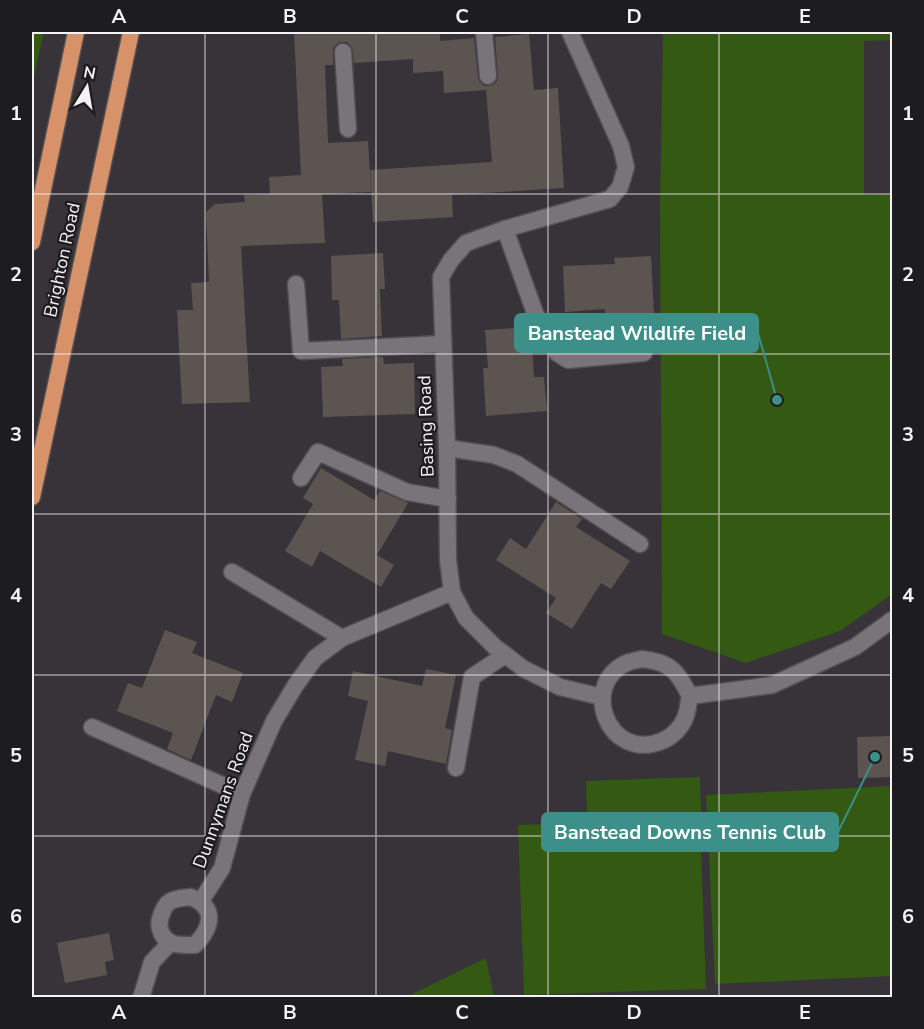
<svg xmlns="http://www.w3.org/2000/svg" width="924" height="1029" viewBox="0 0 924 1029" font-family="'Nunito Sans',sans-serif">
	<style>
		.green { fill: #335912 }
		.building { fill: #5b5451 }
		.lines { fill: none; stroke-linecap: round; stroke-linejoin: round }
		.service-casing { stroke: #524f53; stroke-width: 19 }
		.minor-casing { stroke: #524f53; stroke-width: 19 }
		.trunk-casing { stroke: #524f53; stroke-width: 19 }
		.service { stroke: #78747a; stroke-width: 16 }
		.minor { stroke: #78747a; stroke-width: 16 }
		.trunk { stroke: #d8926a; stroke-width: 16 }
		.grid { fill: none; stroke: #f5f2f5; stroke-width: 1.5; stroke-opacity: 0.55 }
		.labels { text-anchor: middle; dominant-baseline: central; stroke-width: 4.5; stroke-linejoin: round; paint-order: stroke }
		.street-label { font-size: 18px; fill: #f5f2f5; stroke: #1d1c1e }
		.leader { fill: none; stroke: #3d8f89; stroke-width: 2 }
		.callout-dot { fill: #3d8f89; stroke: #1d1c1e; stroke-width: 2 }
		.callout { fill: #3d8f89; stroke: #3d8f89; stroke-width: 2 }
		.callout-label { font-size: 20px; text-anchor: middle; font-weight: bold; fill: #fff }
		.neatline { fill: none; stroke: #f5f2f5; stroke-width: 2 }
		.grid-label { font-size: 20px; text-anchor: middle; font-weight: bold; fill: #f5f2f5 }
	</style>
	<rect width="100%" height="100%" fill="#373338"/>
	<!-- green -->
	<path class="green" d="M 32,32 L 44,32 L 32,85 Z
		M 663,32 L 892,32 L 892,40 L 864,41 L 864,195 L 892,194 L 892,594 L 840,631 L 746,663 L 662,634 L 660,206 Z
		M 700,777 L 701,813 L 587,817 L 586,781 Z
		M 892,786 L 892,976 L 715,984 L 706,795 Z
		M 700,819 L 706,989 L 524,995 L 518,825 Z
		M 486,958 L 494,997 L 406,997 Z"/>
	<!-- building -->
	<path class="building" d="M 294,32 L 440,32 L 440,41 L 474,38 L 478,78 L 480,82 L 484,86 L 488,86 L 494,84 L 497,81 L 498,76 L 495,37 L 529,34 L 534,90 L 558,88 L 564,188 L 452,195 L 453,217 L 373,222 L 370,170 L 492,162 L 486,90 L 444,93 L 443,71 L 413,73 L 413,59 L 354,63 L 353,51 L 351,46 L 347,42 L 342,42 L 338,43 L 333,48 L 333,65 L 325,65 L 328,143 L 368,141 L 371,192 L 322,194 L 325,243 L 241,246 L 250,402 L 182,404 L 177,310 L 193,310 L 191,283 L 209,282 L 206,212 L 215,204 L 245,202 L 244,195 L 270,194 L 269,177 L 301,175 Z
		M 383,253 L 385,289 L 380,289 L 382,336 L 341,339 L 339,300 L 332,300 L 331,256 Z
		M 651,256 L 654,313 L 605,316 L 605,309 L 565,312 L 563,266 L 615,264 L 614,258 Z
		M 531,327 L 534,377 L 544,377 L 547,411 L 486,416 L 483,368 L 488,368 L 485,330 Z
		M 383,357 L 384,364 L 414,363 L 415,414 L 323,417 L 321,367 L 343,366 L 342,359 Z
		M 321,468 L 374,500 L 380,491 L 408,503 L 377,555 L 394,565 L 381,587 L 320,551 L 312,567 L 285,551 L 313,504 L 303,498 Z
		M 556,502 L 582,519 L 576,527 L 630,561 L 611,589 L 601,583 L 572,629 L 546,613 L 556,598 L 496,560 L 510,538 L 526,549 Z
		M 165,630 L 197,642 L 192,653 L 243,673 L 232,702 L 216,695 L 191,760 L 167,749 L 173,733 L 117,711 L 128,683 L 142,688 Z
		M 426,669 L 456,675 L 445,728 L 452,730 L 446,764 L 388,751 L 385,766 L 355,760 L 368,701 L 348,696 L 353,671 L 422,686 Z
		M 892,736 L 892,777 L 858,778 L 857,737 Z
		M 109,933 L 114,960 L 105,962 L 107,975 L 65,983 L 57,943 Z"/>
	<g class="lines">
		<!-- service casing -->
		<g class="service-casing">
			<path id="service" d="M 343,52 L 348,129
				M 505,229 L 535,313 L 557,353 L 568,360 L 644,353
				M 447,448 L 494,455 L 517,464 L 640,544
				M 301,478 L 318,452 L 407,492 L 448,499
				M 232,572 L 342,638
				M 92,727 L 242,794
				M 456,768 L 472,677 L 505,655"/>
		</g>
		<!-- minor casing -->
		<g class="minor-casing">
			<path id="minor" d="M 484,32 L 488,76
				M 570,32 L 621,146 L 626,167 L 620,187 L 610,199 L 505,229 L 466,243 L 451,260 L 441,277 L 447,448 L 448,560 L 452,592 L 466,618 L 495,647 L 524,669 L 560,687 L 602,697
				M 296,284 L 301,351 L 442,344
				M 642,659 C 671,662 677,671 690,696 C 688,703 688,712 685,718 C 681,728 672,737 662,741 C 607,763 578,682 629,662 C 633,661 638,660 642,659 Z
				M 690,696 L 772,685 L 855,647 L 892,620
				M 191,897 C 217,908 212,927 195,945 C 187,945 179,946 172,943 C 158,937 157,922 163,911 C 163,910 167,903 168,903 C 173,898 184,898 191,897 Z
				M 201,901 L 222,868 L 242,794 L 274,721 L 295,686 L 315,658 L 342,638 L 452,592
				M 141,998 L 152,962 L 170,943"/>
		</g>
		<!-- trunk casing -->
		<g class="trunk-casing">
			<path id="trunk" d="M 32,242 L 76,32
				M 32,497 L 131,32"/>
		</g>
		<!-- service -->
		<use href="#service" class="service"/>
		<!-- minor -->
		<use href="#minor" class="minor"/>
		<!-- trunk -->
		<use href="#trunk" class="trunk"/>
	</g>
	<!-- grid -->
	<path class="grid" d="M 205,32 L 205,998M 376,32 L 376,998M 548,32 L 548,998M 719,32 L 719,998M 32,194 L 892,194M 32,354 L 892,354M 32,514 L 892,514M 32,675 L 892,675M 32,836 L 892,836"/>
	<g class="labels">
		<!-- street labels -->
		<g class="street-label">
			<text transform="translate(62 260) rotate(-78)">Brighton Road</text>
			<text transform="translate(426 426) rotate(-92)">Basing Road</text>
			<text transform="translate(223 800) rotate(-70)">Dunnymans Road</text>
		</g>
	</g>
	<!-- callouts -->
	<path class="leader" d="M777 400L758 333M875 757L838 832"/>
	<g class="callout-dot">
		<circle cx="777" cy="400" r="6"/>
		<circle cx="875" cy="757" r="6"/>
	</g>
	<g class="callout">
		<rect x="515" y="314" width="243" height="38" rx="6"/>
		<rect x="542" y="813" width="296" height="38" rx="6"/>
	</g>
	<g class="callout-label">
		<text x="637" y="340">Banstead Wildlife Field</text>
		<text x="690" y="839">Banstead Downs Tennis Club</text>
	</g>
	<!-- border -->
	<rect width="924" height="1029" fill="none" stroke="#1d1c1e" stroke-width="66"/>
	<!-- north arrow -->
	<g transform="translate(87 87) rotate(11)" stroke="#1d1c1e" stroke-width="4.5" paint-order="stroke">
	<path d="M0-4.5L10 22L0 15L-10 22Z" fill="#f5f2f5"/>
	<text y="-9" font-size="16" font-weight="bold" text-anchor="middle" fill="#f5f2f5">N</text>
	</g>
	<rect x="33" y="33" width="858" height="963" class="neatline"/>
	<g class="grid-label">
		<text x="119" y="23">A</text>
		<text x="290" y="23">B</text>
		<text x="462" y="23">C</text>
		<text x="634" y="23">D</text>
		<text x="805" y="23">E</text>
		<text x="16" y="120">1</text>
		<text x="908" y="120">1</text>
		<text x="16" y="281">2</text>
		<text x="908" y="281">2</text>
		<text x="16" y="441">3</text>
		<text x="908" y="441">3</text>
		<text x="16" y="602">4</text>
		<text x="908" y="602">4</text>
		<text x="16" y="762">5</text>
		<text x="908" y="762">5</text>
		<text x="16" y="923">6</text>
		<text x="908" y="923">6</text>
		<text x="119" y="1019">A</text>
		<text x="290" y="1019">B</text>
		<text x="462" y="1019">C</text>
		<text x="634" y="1019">D</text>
		<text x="805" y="1019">E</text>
	</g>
</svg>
